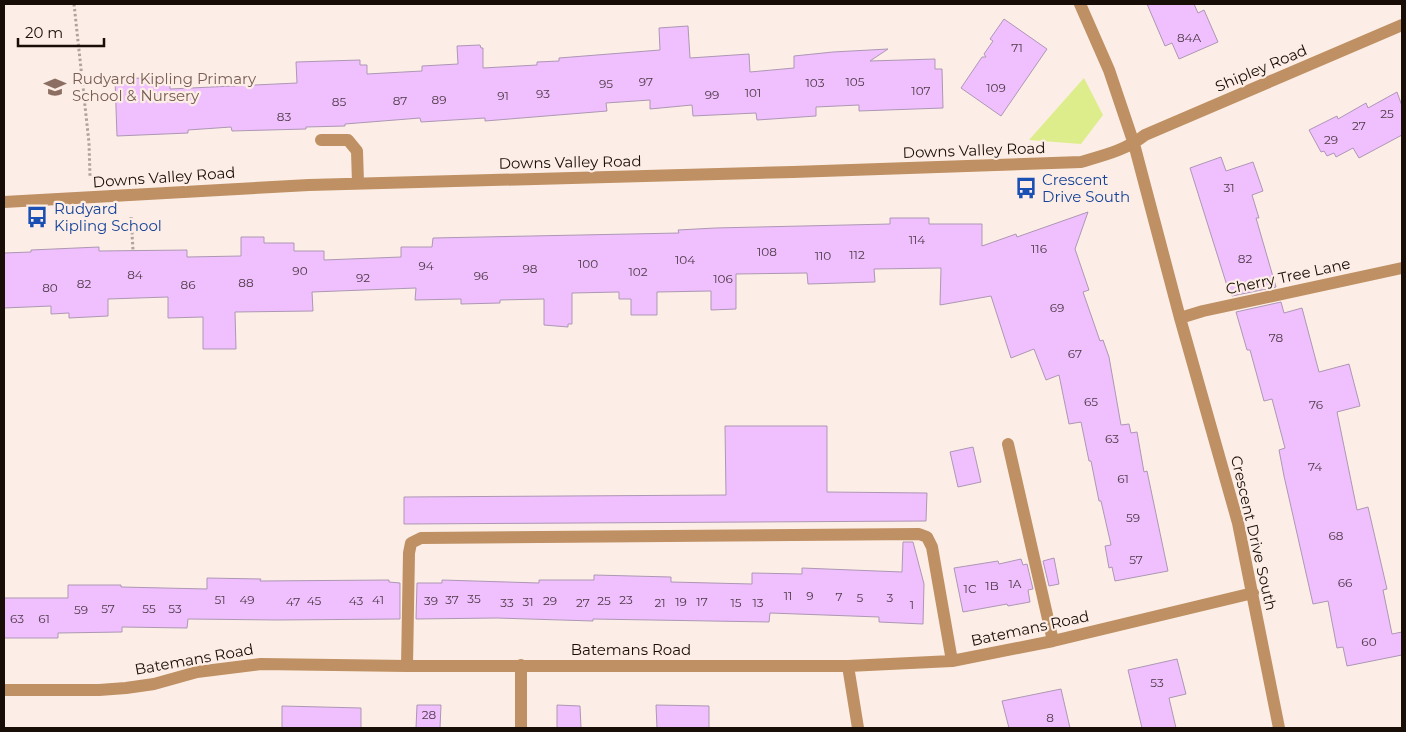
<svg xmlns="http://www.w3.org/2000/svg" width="1406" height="732" viewBox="0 0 1406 732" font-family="Montserrat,sans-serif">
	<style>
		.green { fill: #dded8b }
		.building { fill: #efbffe; stroke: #ad97b4 }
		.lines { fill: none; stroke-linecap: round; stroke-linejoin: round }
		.path { stroke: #b0a39b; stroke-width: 3; stroke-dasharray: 2.5 2.5; stroke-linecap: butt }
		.minor { stroke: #bf9063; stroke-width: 12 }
		.labels { text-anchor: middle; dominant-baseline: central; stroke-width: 4.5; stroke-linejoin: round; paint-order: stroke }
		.number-label { font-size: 12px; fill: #4e3a45 }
		.street-label { font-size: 15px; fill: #190d07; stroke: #fceee6 }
		.education-label { font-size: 15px; fill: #785e54; stroke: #fceee6; text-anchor: start }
		.transit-label { font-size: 15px; fill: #164399; stroke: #fceee6; text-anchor: start }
	</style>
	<rect width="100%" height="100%" fill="#fceee6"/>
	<!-- green -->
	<path class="green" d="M 1084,78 L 1103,115 L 1081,144 L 1029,140 Z"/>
	<!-- building -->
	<path class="building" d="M 1147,4 L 1194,4 L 1198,13 L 1204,10 L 1218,42 L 1179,59 L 1172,43 L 1165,46 Z
		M 1004,19 L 1047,49 L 1001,116 L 961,88 L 982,57 L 986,57 L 984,54 L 993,41 L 990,39 Z
		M 688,26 L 690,58 L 749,54 L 750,72 L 794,68 L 794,56 L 833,52 L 888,49 L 870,61 L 935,59 L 935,69 L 942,69 L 943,108 L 859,111 L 859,105 L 816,107 L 816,116 L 757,120 L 756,113 L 693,116 L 692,105 L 650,109 L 650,100 L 606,103 L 607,111 L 485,121 L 485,118 L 421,122 L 420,118 L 345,124 L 345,126 L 306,127 L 306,129 L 232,131 L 231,127 L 188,130 L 188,133 L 117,136 L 115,79 L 170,77 L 170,89 L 297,83 L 296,62 L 360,60 L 360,65 L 367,65 L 367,74 L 422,71 L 422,66 L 458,64 L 457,46 L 480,45 L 481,48 L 483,48 L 483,68 L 537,65 L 537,62 L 559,61 L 559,58 L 660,50 L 659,28 Z
		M 1397,92 L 1402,106 L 1402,135 L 1359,158 L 1353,148 L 1336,157 L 1334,153 L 1327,156 L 1324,151 L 1321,152 L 1309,130 L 1337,116 L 1338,119 L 1366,103 L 1368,108 Z
		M 1221,157 L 1226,171 L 1253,162 L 1263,191 L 1252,195 L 1259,218 L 1256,218 L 1276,287 L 1232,296 L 1230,291 L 1229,292 L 1190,168 Z
		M 1088,212 L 1075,249 L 1089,290 L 1083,292 L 1100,341 L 1103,340 L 1109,357 L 1121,425 L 1129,424 L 1131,433 L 1137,432 L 1144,472 L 1147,471 L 1168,571 L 1115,581 L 1112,567 L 1109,568 L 1105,546 L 1111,545 L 1101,501 L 1099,501 L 1091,461 L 1089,461 L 1081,422 L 1069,424 L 1059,375 L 1046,380 L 1034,349 L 1011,358 L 991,296 L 940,305 L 941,268 L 874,269 L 875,282 L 808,284 L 807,273 L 736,274 L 736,309 L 711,310 L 711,291 L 657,292 L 657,315 L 631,315 L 631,299 L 619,299 L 619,292 L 572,293 L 572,324 L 568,324 L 568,327 L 544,325 L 544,299 L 500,300 L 500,303 L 461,304 L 461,299 L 415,300 L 416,288 L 312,292 L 313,311 L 235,312 L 236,349 L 203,349 L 203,317 L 168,318 L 168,297 L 108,299 L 108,316 L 69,318 L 69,313 L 51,314 L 51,306 L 4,308 L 4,253 L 31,252 L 31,250 L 99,247 L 99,251 L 187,250 L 187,257 L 241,256 L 241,237 L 264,237 L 264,243 L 294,243 L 294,251 L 324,251 L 324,260 L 401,257 L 401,247 L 432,247 L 433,238 L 679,233 L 678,230 L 715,228 L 890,224 L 890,218 L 929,218 L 929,224 L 982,224 L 982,246 L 1016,234 L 1017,237 Z
		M 1281,302 L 1284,313 L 1302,308 L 1319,372 L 1349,364 L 1360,406 L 1337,412 L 1357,510 L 1368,507 L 1387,589 L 1383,590 L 1392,634 L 1402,632 L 1402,655 L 1347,666 L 1343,647 L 1337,648 L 1328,601 L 1313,604 L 1284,476 L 1279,450 L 1285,448 L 1272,399 L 1264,401 L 1250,350 L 1247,350 L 1236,312 Z
		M 725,426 L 827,426 L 827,492 L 927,493 L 926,521 L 404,524 L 404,497 L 726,495 Z
		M 973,447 L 981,482 L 958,487 L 950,452 Z
		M 903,542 L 913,542 L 924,584 L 923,624 L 879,622 L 879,617 L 770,613 L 769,622 L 593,619 L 593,621 L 497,618 L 416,619 L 417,583 L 442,583 L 442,580 L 539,583 L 539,580 L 594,580 L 594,575 L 671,577 L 671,582 L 752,584 L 752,573 L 802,574 L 802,568 L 902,572 Z
		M 1054,558 L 1059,584 L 1049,586 L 1043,561 Z
		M 1021,559 L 1023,565 L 1027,564 L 1033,589 L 1028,590 L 1030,602 L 1008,606 L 1007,604 L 963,612 L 954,568 L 998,561 L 999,564 Z
		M 207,578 L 261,579 L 260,581 L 389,580 L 389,582 L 400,583 L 400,619 L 277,620 L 188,619 L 187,628 L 122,627 L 122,632 L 58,633 L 58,638 L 4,638 L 4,598 L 68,598 L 68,585 L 121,585 L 121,587 L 207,589 Z
		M 1177,659 L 1186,694 L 1169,698 L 1176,728 L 1142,728 L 1128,670 Z
		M 1061,689 L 1070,728 L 1009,728 L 1002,701 Z
		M 417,705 L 441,705 L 440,728 L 416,728 Z
		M 557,705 L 580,706 L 581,728 L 557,728 Z
		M 656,705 L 709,706 L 709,728 L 657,728 Z
		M 282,706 L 361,708 L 361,728 L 282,728 Z"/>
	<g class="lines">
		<!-- path -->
		<path class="path" d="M 74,4 L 89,143 L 90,176
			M 131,217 L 133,250"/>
		<!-- minor -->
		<path class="minor" d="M 1080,4 L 1109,70 L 1134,144 L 1180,318 L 1238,523 L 1279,728
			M 321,140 L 348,140 L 357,151 L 358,183
			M 4,202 L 309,185 L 793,172 L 1081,162 C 1105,155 1126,150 1145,135 L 1402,25
			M 1180,318 L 1203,311 L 1402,268
			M 1008,444 L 1053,641
			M 407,666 L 409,553 L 411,543 L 421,538 L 919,534 L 927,537 L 932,547 L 952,661
			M 848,666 L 858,728
			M 4,690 L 99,690 L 126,688 L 154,684 L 197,672 L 261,664 L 407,666 L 848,666 L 952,661 L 1053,641 L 1253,593
			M 521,728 L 521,665"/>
	</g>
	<!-- icons -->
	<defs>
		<g id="school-bare" transform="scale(1.725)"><path d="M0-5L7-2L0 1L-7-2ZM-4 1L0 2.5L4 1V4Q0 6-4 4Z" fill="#8d6e63" stroke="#fceee6" stroke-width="2.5" paint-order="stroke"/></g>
		<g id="bus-bare" transform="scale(1.725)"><path d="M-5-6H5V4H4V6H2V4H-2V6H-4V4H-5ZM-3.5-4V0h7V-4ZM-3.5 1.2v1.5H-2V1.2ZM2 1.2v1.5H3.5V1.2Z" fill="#1a4fb4" stroke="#fceee6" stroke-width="2.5" paint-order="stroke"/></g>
	</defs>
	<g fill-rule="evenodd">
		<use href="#school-bare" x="55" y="87"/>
		<use href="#bus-bare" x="1026" y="188"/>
		<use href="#bus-bare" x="37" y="217"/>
	</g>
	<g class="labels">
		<!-- number labels -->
		<g class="number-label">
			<text x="1189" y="37">84A</text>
			<text x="1017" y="47">71</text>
			<text x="646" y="81">97</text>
			<text x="855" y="81">105</text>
			<text x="815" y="82">103</text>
			<text x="606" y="83">95</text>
			<text x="996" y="87">109</text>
			<text x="921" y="90">107</text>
			<text x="753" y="92">101</text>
			<text x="543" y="93">93</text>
			<text x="712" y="94">99</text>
			<text x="503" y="95">91</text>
			<text x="439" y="99">89</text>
			<text x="400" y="100">87</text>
			<text x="339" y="101">85</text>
			<text x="1387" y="113">25</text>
			<text x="284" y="116">83</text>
			<text x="1359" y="125">27</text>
			<text x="1331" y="139">29</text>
			<text x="1229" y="187">31</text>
			<text x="917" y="239">114</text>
			<text x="1039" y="248">116</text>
			<text x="767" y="251">108</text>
			<text x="857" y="254">112</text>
			<text x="823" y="255">110</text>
			<text x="1245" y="258">82</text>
			<text x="685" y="259">104</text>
			<text x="588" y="263">100</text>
			<text x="426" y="265">94</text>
			<text x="530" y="268">98</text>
			<text x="300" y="270">90</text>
			<text x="638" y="271">102</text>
			<text x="135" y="274">84</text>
			<text x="481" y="275">96</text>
			<text x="363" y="277">92</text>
			<text x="723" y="278">106</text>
			<text x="246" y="282">88</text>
			<text x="84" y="283">82</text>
			<text x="188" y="284">86</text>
			<text x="50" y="287">80</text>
			<text x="1057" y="307">69</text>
			<text x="1276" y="337">78</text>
			<text x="1075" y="353">67</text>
			<text x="1091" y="401">65</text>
			<text x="1316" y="404">76</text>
			<text x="1112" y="438">63</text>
			<text x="1315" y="466">74</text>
			<text x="1123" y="478">61</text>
			<text x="1133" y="517">59</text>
			<text x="1336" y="535">68</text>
			<text x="1136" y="559">57</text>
			<text x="1345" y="582">66</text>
			<text x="1015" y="583">1A</text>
			<text x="992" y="585">1B</text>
			<text x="970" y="588">1C</text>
			<text x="788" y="595">11</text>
			<text x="810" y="595">9</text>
			<text x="839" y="596">7</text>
			<text x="860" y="597">5</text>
			<text x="890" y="597">3</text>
			<text x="474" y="598">35</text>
			<text x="220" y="599">51</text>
			<text x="247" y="599">49</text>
			<text x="378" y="599">41</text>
			<text x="452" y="599">37</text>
			<text x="626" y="599">23</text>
			<text x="314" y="600">45</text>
			<text x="356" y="600">43</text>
			<text x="431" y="600">39</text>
			<text x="550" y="600">29</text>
			<text x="604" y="600">25</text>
			<text x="293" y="601">47</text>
			<text x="528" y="601">31</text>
			<text x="681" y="601">19</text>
			<text x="702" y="601">17</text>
			<text x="507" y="602">33</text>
			<text x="583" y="602">27</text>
			<text x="660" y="602">21</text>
			<text x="736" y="602">15</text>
			<text x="758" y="602">13</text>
			<text x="912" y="604">1</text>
			<text x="108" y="608">57</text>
			<text x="149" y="608">55</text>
			<text x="175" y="608">53</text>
			<text x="81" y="609">59</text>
			<text x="17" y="618">63</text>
			<text x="44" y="618">61</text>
			<text x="1369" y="641">60</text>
			<text x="1157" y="682">53</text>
			<text x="429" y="714">28</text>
			<text x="1050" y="717">8</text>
		</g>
		<!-- street labels -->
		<g class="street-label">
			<text transform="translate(1261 68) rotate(-23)">Shipley Road</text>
			<text transform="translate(974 150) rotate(-2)">Downs Valley Road</text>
			<text transform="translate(570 162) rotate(-1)">Downs Valley Road</text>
			<text transform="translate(164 177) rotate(-4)">Downs Valley Road</text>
			<text transform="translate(1288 276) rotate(-12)">Cherry Tree Lane</text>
			<text transform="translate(1254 533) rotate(77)">Crescent Drive South</text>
			<text transform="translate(1030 628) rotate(-12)">Batemans Road</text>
			<text x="631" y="649">Batemans Road</text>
			<text transform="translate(194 659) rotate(-10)">Batemans Road</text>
		</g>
		<!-- education labels -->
		<g class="education-label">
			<text x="72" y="78">Rudyard Kipling Primary<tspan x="72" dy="17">School &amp; Nursery</tspan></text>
		</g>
		<!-- transit labels -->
		<g class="transit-label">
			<text x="1042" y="179">Crescent<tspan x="1042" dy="17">Drive South</tspan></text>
			<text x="54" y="208">Rudyard<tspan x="54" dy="17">Kipling School</tspan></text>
		</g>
	</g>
	<!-- border -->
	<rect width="1406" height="732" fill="none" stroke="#190d07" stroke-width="10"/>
	<!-- scale -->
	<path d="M18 38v8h86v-8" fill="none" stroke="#190d07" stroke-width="2.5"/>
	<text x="25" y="38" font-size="15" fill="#190d07" stroke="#fceee6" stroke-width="4" paint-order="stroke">20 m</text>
</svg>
